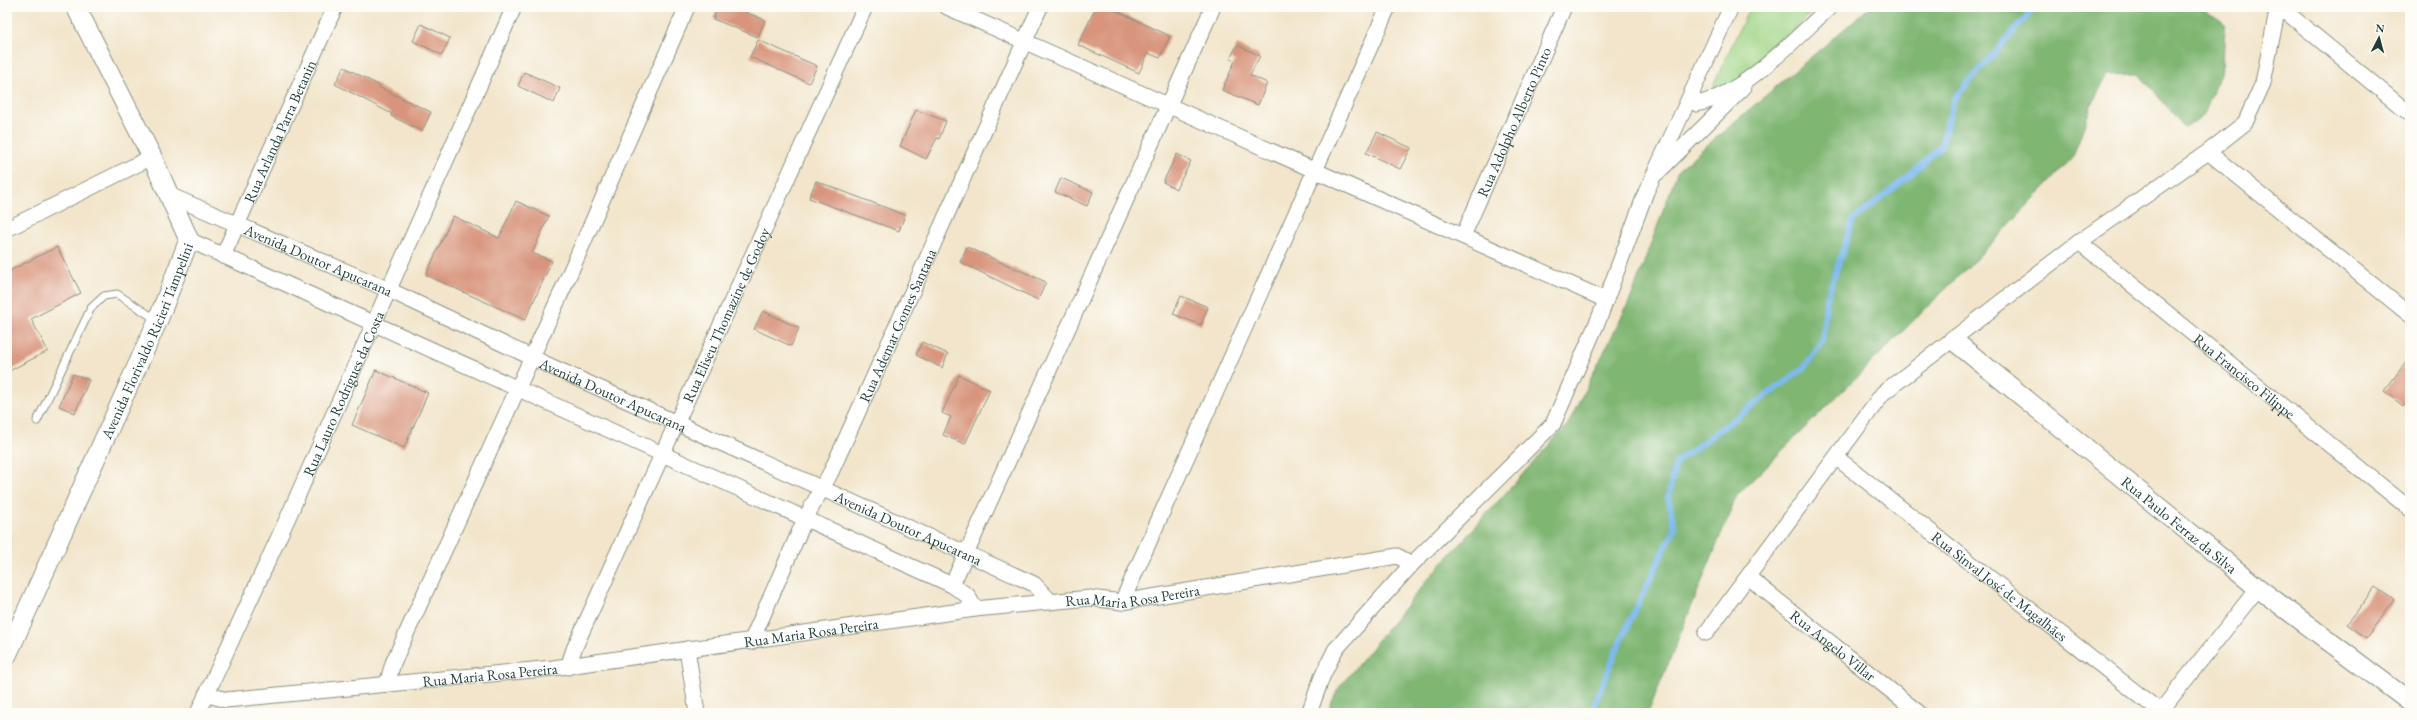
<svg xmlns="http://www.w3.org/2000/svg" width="2417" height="720" viewBox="0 0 2417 720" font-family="'EB Garamond',serif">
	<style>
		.green { fill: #9fd485; stroke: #5f885c }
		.forest { fill: #7fb672; stroke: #4f7a53 }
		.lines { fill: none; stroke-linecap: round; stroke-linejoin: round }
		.stream { stroke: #7eb9f0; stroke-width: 6 }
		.building { fill: #d8947b }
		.service-casing { stroke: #889180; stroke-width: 9 }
		.minor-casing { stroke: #889180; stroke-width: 17 }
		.tertiary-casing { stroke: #889180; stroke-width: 21 }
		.service { stroke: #fff; stroke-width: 7 }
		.minor { stroke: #fff; stroke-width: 15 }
		.tertiary { stroke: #fff; stroke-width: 19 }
		.labels { text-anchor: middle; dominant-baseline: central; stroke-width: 4; stroke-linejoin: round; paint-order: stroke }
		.street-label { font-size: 15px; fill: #1f3d34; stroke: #fdfcf7 }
	</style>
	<rect width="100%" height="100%" fill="#fdfcf7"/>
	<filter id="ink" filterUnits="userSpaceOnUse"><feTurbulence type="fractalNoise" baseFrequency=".025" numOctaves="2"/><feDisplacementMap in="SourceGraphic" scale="8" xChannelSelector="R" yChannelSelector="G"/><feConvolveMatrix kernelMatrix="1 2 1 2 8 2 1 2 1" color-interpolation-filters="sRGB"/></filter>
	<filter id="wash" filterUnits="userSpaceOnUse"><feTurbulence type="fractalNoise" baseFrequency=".012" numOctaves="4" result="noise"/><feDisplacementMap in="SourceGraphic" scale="16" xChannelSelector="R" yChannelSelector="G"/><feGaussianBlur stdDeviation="0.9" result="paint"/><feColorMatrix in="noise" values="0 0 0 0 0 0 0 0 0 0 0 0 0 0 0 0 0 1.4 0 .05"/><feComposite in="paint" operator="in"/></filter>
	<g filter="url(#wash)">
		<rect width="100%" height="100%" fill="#f2e5cb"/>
		<!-- green -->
		<path class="green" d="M 1750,7 L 1817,7 L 1728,93 L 1715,90 L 1714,83 Z"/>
		<!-- forest -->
		<path class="forest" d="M 1870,7 L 2202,7 L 2225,26 L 2223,62 L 2204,115 L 2185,128 L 2139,74 L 2108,75 L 2092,103 L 2073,157 L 1989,246 L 1737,495 L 1648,713 L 1327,713 L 1338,689 L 1428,579 L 1568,424 L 1631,298 L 1678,170 Z"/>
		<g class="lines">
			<!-- stream -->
			<path class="stream" d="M 1591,713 L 1622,637 L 1675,528 L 1668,497 L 1676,462 L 1804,368 L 1822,342 L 1826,301 L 1853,220 L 1909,176 L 1941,146 L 1954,99 L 2035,7"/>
		</g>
		<g id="blocks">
			<!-- building -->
			<path class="building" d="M 718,7 L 733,7 L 765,20 L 758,37 L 713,19 Z
				M 1096,7 L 1108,7 L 1170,36 L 1160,58 L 1148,53 L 1139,73 L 1078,45 Z
				M 421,24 L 450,38 L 442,55 L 413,41 Z
				M 758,40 L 817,66 L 809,83 L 750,57 Z
				M 1237,45 L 1260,56 L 1250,75 L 1267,83 L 1258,105 L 1222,90 L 1235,61 L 1230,59 Z
				M 344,67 L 380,86 L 380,88 L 431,112 L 422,131 L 391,116 L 392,114 L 335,84 Z
				M 524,72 L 560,88 L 554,103 L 518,86 Z
				M 916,110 L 946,121 L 939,139 L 937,138 L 926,159 L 900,146 Z
				M 1377,132 L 1411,148 L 1400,169 L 1366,153 Z
				M 1177,154 L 1191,161 L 1176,189 L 1163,182 Z
				M 1061,178 L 1093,192 L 1087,206 L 1055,192 Z
				M 816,181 L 905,215 L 899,231 L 809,198 Z
				M 516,201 L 549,216 L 532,253 L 552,261 L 525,320 L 426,275 L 453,216 L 499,238 Z
				M 57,247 L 81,293 L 31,319 L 48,351 L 7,372 L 7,272 Z
				M 967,247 L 1046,282 L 1038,300 L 960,262 Z
				M 1181,296 L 1208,307 L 1201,325 L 1173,314 Z
				M 763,311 L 799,328 L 791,346 L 754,329 Z
				M 922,342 L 948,354 L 942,368 L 916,355 Z
				M 2410,357 L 2410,397 L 2403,406 L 2384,391 Z
				M 376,370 L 428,393 L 404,448 L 352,425 Z
				M 73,374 L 89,380 L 75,413 L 59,406 Z
				M 959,375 L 990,390 L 965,444 L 943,435 L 951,417 L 942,413 Z
				M 2375,587 L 2394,600 L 2366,638 L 2347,624 Z"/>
		</g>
	</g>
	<g filter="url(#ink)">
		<use href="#blocks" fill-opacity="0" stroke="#889180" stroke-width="1"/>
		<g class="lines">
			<!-- service casing -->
			<g class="service-casing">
				<path id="service" d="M 37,421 L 91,308 L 104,296 L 117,294 L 157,320"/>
			</g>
			<!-- minor casing -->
			<g class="minor-casing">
				<g id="minor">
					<path d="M 947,7 L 1606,300"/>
					<path d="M 2280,7 L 2410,114"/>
					<path d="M 1693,90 L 1692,100 L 1697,104 C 1746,93 1793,40 1830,7"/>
					<path d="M 2208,152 L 2410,315"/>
					<path d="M 1657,173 L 1744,87"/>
					<path id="s1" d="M 169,195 L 389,290 L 550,366 L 1034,584 L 1051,602"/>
					<path d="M 7,229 L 152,157"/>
					<path id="s2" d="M 1463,236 L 1564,7"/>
					<path d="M 189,240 L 952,585 L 968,596 L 975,609"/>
					<path id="s3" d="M 2079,242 L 2410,509"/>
					<path id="s4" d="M 223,256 L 335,7"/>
					<path id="s5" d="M 1837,458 L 2162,713"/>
					<path id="s6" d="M 1748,577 L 1919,713"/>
					<path d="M 952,585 L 1213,7"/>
					<path d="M 1122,602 L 1388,7"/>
					<path d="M 1706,633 L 1883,393 L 2079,242 L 2208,152 L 2245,123 L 2263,83 L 2278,7"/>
					<path id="s7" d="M 751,642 L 805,519 L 831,472 L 1040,7"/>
					<path d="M 687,649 L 697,713"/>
					<path id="s8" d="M 568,667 L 574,649 L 865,7"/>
					<path d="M 387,684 L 393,663 L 562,291 L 687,7"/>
					<path id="s9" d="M 206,694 L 226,700 L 553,668 L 975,609 L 1090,598 L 1122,602 L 1397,556 L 1412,564"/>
					<path id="s10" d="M 198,713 L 289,515 L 514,7"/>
					<path d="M 1309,713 L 1322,677 L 1335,650 L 1412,564 L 1553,424 L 1600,316 L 1646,192 L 1731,7"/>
					<path d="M 2159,713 L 2258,588"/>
				</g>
			</g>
			<!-- tertiary casing -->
			<g class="tertiary-casing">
				<g id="tertiary">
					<path id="s11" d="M 1953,340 L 2258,588 L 2410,702"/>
					<path id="s12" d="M 7,655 L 158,320 L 189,240 L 152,157 L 76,7"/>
				</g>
			</g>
			<!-- service -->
			<use href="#service" class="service"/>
			<!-- minor -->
			<use href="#minor" class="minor"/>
			<!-- tertiary -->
			<use href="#tertiary" class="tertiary"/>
		</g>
	</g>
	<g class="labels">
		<!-- street labels -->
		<g class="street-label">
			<text stroke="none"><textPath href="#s2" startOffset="125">Rua Adolpho Alberto Pinto</textPath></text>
			<text stroke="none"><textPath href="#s4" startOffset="137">Rua Arlanda Parra Betanin</textPath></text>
			<text stroke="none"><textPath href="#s1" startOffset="163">Avenida Doutor Apucarana</textPath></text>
			<text stroke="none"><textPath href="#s8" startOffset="386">Rua Eliseu Thomazine de Godoy</textPath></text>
			<text stroke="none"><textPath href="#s7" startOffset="349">Rua Ademar Gomes Santana</textPath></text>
			<text stroke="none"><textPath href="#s12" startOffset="344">Avenida Florivaldo Ricieri Tampelini</textPath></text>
			<text stroke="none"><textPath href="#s3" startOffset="213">Rua Francisco Filippe</textPath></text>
			<text stroke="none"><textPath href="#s10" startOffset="351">Rua Lauro Rodrigues da Costa</textPath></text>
			<text stroke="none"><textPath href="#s1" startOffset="487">Avenida Doutor Apucarana</textPath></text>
			<text stroke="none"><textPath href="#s11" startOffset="292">Rua Paulo Ferraz da Silva</textPath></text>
			<text stroke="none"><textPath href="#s1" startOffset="811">Avenida Doutor Apucarana</textPath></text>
			<text stroke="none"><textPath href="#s5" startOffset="207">Rua Sinval José de Magalhães</textPath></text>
			<text stroke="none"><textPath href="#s9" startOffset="934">Rua Maria Rosa Pereira</textPath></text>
			<text stroke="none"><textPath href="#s9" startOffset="610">Rua Maria Rosa Pereira</textPath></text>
			<text stroke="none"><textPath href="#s6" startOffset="109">Rua Angelo Villar</textPath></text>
			<text stroke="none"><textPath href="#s9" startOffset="286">Rua Maria Rosa Pereira</textPath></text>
		</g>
	</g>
	<!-- margin -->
	<rect width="2417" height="720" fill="none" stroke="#fdfcf7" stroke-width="24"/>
	<!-- north arrow -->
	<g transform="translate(2379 38) rotate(6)" stroke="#fdfcf7" stroke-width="3" paint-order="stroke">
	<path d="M0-3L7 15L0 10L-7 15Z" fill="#1f3d34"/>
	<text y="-6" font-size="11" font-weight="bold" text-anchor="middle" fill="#1f3d34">N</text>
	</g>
</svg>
